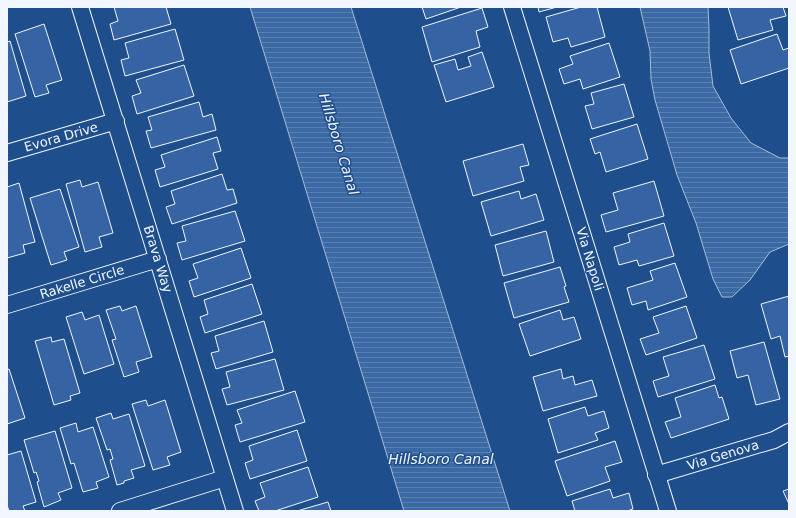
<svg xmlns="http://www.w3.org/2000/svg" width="796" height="518" viewBox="0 0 796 518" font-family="'DejaVu Sans',sans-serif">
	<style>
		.water { fill: url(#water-rules); stroke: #a8bbd7 }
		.building { fill: #3563a3; stroke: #f2f6ff }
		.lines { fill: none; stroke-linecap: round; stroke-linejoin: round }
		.street-casing { stroke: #f2f6ff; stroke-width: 18 }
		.street { stroke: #1f4e8c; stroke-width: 16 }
		.labels { text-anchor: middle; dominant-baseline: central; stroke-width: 3; stroke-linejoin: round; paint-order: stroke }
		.street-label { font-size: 13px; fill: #f2f6ff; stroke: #1f4e8c }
		.water-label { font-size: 14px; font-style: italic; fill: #f2f6ff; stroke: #1f4e8c }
	</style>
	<defs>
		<pattern id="water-rules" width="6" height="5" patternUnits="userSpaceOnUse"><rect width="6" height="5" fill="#3b69a3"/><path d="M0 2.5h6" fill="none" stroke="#587fb1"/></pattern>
	</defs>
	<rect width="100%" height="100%" fill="#1f4e8c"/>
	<!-- water -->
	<path class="water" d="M 250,7 L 351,7 L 510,511 L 404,511 Z
		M 640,7 L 708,7 L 709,27 L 709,53 L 713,86 L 731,118 L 751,143 L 780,158 L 789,158 L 789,244 L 770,252 L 750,280 L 732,297 L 722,297 L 713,279 L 696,223 L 677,175 L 655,100 L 651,79 L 650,51 Z"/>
	<!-- building -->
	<path class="building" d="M 114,7 L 166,7 L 171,24 L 114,40 L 110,24 L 118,21 Z
		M 422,7 L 461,7 L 426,19 Z
		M 538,7 L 557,7 L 539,12 Z
		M 581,7 L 597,7 L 605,37 L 571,47 L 568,38 L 553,42 L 546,17 Z
		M 728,7 L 783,7 L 786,16 L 770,20 L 773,30 L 738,40 Z
		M 482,8 L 488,27 L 476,31 L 480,47 L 432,62 L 422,27 Z
		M 44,24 L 62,80 L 46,85 L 49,93 L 35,97 L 15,34 Z
		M 175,29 L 184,60 L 125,76 L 121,60 L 129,58 L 125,43 Z
		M 777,34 L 783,50 L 789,48 L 789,68 L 741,84 L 730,50 Z
		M 10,41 L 26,96 L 7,102 L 7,42 Z
		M 609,43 L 620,77 L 583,89 L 580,79 L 564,84 L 559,69 L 573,64 L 570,56 Z
		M 482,52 L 494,87 L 446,102 L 434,65 L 455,59 L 458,70 L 471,66 L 468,57 Z
		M 184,65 L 194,96 L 137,114 L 132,96 L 141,93 L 136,80 Z
		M 624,84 L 634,117 L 592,129 L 585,106 L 594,104 L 591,93 Z
		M 199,102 L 203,117 L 212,114 L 216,130 L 151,148 L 146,131 L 152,130 L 148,117 Z
		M 637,124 L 648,159 L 606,172 L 600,152 L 595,154 L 590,139 Z
		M 217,137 L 221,151 L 213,153 L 218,169 L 160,187 L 155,170 L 165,167 L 161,155 Z
		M 523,144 L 529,165 L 520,167 L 524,181 L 473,196 L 463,161 Z
		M 222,174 L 227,190 L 233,189 L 237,203 L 172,224 L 166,207 L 175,204 L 171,191 Z
		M 80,180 L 82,187 L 98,182 L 113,233 L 99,237 L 102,247 L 85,252 L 66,184 Z
		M 654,181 L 664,216 L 606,232 L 601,215 L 618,210 L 613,193 Z
		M 19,183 L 35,242 L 23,245 L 25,253 L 7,258 L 7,187 Z
		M 60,189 L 79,247 L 64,252 L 67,260 L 51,265 L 30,198 Z
		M 519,191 L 521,199 L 536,194 L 544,220 L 491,236 L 481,202 Z
		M 235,211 L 245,241 L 182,260 L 177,243 L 186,241 L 182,226 Z
		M 664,223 L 674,256 L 639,266 L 637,260 L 619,265 L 614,247 L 630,242 L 628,234 Z
		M 546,231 L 554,262 L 503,276 L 495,245 Z
		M 241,248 L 251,278 L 194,297 L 189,281 L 198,278 L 193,264 Z
		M 675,263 L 687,297 L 648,310 L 646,301 L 632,305 L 627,288 L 653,280 L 650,271 Z
		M 560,267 L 566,286 L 564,287 L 569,302 L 514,318 L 504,283 Z
		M 252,284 L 262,314 L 205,333 L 200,317 L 208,314 L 204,300 Z
		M 789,296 L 789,356 L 785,357 L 780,336 L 771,339 L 761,304 Z
		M 120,306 L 122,311 L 136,306 L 152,357 L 136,362 L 139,372 L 124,377 L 112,340 L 116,339 L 106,310 Z
		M 686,306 L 697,338 L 646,355 L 640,339 L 659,333 L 653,317 Z
		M 560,310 L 563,320 L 574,317 L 581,339 L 530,356 L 519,324 Z
		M 82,312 L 85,320 L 99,315 L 114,364 L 84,374 L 66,317 Z
		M 264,321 L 273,352 L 216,369 L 211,353 L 219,351 L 215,336 Z
		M 51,337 L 52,342 L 64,339 L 80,393 L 70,396 L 71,400 L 54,405 L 35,341 Z
		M 764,342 L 780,399 L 756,405 L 748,375 L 737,378 L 730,351 Z
		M 704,345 L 715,379 L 658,397 L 653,381 L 669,376 L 663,357 Z
		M 275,359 L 284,390 L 227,405 L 222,389 L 230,387 L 226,372 Z
		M 9,369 L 25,418 L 7,424 L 7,370 Z
		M 561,369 L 563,379 L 573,376 L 575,385 L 592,380 L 597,396 L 543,411 L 533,377 Z
		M 715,385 L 719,398 L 722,397 L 729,419 L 671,438 L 665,422 L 681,417 L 675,398 Z
		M 295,391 L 305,422 L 240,442 L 235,425 L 242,423 L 237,410 Z
		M 146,400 L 148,406 L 165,400 L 181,452 L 167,457 L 170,465 L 153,470 L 132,404 Z
		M 585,407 L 588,416 L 604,411 L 609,428 L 595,433 L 598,440 L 558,453 L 548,419 Z
		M 111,413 L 113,419 L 129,414 L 145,466 L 131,470 L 134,478 L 124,481 L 124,483 L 117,485 L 110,460 L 113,459 L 110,449 L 107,450 L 96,418 Z
		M 76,423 L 78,432 L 93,427 L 109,477 L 96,482 L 98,488 L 83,492 L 74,463 L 71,464 L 60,428 Z
		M 297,430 L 307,461 L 250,479 L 245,463 L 253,460 L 249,446 Z
		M 55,431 L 72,488 L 58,493 L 61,500 L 44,507 L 37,482 L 39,481 L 36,472 L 34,473 L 24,440 Z
		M 615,441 L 622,462 L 605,467 L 610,481 L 567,496 L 555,461 Z
		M 21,451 L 36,502 L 23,506 L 25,511 L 9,511 L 7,505 L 7,455 Z
		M 308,467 L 318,497 L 275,511 L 259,511 L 255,501 L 265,497 L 260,483 Z
		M 610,489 L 613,498 L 629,493 L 633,509 L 627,511 L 575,511 L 572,501 Z
		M 789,489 L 789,504 L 783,491 Z
		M 328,502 L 331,511 L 297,511 Z"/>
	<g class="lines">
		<!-- street casing -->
		<g class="street-casing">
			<path id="street" d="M 80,7 L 235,511
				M 512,7 L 668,511
				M 7,153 L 116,121
				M 7,305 L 158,259
				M 656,475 L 774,440 L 789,432
				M 120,511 L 225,478"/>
		</g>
		<!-- street -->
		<use href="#street" class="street"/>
	</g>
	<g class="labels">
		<!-- street labels -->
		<g class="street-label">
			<text transform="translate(61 137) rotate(-16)">Evora Drive</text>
			<text transform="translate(158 259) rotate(73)">Brava Way</text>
			<text transform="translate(590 259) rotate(73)">Via Napoli</text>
			<text transform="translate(82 282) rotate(-17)">Rakelle Circle</text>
			<text transform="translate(723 455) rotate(-17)">Via Genova</text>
		</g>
		<!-- water labels -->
		<g class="water-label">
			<text transform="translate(339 144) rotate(73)">Hillsboro Canal</text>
			<text x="441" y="459">Hillsboro Canal</text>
		</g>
	</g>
	<!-- border -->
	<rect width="796" height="518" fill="none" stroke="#f2f6ff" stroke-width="16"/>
</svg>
